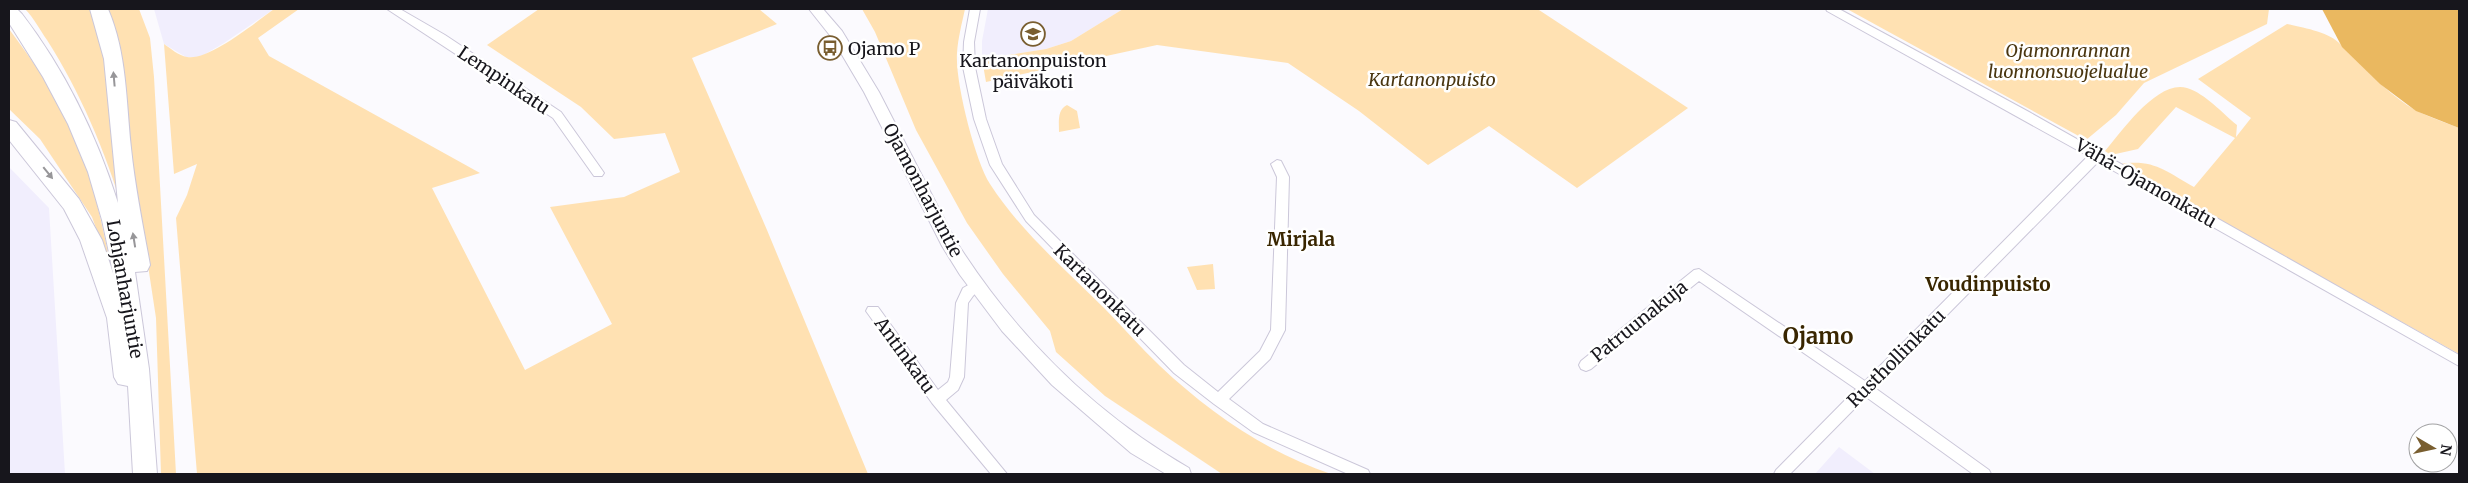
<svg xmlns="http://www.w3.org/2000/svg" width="2468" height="483" viewBox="0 0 2468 483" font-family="Merriweather,serif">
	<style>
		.built { fill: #f1eefd }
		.green { fill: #ffe1b2 }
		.water { fill: #eab860 }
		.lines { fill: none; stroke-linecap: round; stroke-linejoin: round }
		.street-casing { stroke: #cbc7d9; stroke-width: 2 }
		.secondary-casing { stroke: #cbc7d9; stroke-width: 2 }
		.highway-casing { stroke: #cbc7d9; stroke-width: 2 }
		.street { fill: #fff; fill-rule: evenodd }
		.secondary { fill: #fff; fill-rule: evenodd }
		.highway { fill: #fff; fill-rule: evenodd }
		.oneway { fill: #979699 }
		.labels { text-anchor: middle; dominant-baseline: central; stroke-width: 5; stroke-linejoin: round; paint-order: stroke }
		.poi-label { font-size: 18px; fill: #17161c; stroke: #fff; text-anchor: start }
		.park-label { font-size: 18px; font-style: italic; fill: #4a3610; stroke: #fff }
		.street-label { font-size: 18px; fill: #17161c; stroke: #fff }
		.neighbourhood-label { font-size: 19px; font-weight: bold; fill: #392600; stroke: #fff }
		.district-label { font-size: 22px; font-weight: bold; fill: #392600; stroke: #fff }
	</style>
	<rect width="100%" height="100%" fill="#fbfafe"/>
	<!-- built -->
	<path class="built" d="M 154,9 L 274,9 L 224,43 L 200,57 L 186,57 L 164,44 Z
		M 988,9 L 1123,9 L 1071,41 L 1046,49 L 982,59 L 982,41 Z
		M 9,167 L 49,208 L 65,474 L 9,474 Z
		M 1839,447 L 1875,474 L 1815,474 Z"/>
	<!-- green -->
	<path class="green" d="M 25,9 L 91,9 L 107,49 L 123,211 C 106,152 80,92 47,40 C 40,30 34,18 25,9 Z
		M 107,9 L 139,9 L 150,38 L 154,77 L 176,474 L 161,474 L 156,318 L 127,128 L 120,45 Z
		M 274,9 L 299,9 L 258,38 L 269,56 L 480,173 L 432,188 L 525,370 L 612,324 L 550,207 L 624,197 L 680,172 L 665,133 L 614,139 L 581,107 L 487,45 L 539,9 L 759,9 L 777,24 L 692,58 L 767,230 L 868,474 L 197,474 L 176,218 L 187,195 L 197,164 L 174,174 L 164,44 C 170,48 179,56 187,57 C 209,61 256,22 274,9 Z
		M 862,9 L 965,9 C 962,23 958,38 957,53 C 955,82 975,160 990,184 C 1021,232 1065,269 1105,309 C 1124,328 1141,348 1160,366 C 1210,413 1266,452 1331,474 L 1222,474 L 1105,396 L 1056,352 L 1050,331 L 1003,274 L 967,223 L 916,130 L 875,32 Z
		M 1123,9 L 1541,9 L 1539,10 L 1688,108 L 1577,188 L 1489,126 L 1428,165 L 1359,111 L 1288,63 L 1157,45 L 986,82 L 982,59 L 1046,49 L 1071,41 Z
		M 1847,9 L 2269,9 L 2267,24 L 2144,83 L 2116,115 L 2086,140 Z
		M 2287,24 C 2301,27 2328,32 2338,42 C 2359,61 2377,83 2400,100 C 2418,114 2439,120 2459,128 L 2459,354 L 2120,164 C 2154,159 2165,171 2194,187 L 2235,138 L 2176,107 L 2138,149 L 2111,155 L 2105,151 C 2122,131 2158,79 2187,88 C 2206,94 2222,113 2237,125 L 2236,137 L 2251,118 L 2198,79 Z
		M 9,29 C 32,60 56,93 72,129 C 92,175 102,223 112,272 L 92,217 L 40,139 L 9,109 Z
		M 1067,105 L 1077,111 L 1080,128 L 1059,132 C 1059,122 1057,110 1067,105 Z
		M 1213,264 L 1215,289 L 1197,290 L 1187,267 Z"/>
	<!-- water -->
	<path class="water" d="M 2322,9 L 2459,9 L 2459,128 L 2416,111 L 2380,84 L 2342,47 Z"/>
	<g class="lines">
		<!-- street casing -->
		<g class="street-casing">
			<path id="street" d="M 387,9 L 400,9 L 445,35 L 561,112 L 602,170 L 604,173 L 602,176 L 594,176 L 553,118 Z
				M 970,9 L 980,9 L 974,42 L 975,67 L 986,119 L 1002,164 L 1034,215 L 1184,365 L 1218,392 L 1260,351 L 1271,330 L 1277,177 L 1271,164 L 1277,160 L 1281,161 L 1289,177 L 1285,330 L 1270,359 L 1229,399 L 1263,424 L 1368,470 L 1370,474 L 1348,474 L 1253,432 L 1214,404 L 1174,373 L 1026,221 L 990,165 L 974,119 L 963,67 L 964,42 Z
				M 1826,9 L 1839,9 L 2029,112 L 2459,355 L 2459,366 L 2098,162 L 1875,388 L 1989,470 L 1991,474 L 1973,474 L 1866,397 L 1790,474 L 1774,474 L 1776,470 L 1856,389 L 1699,281 L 1591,369 L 1586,371 L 1581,369 L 1579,365 L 1581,361 L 1694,270 L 1699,269 L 1865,381 L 2088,156 L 1827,11 Z
				M 977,280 L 982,281 L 983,285 L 973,296 L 968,303 L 964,377 L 958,390 L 946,400 L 1007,474 L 991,474 L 932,403 L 866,311 L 868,307 L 878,307 L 938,390 L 948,382 L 950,377 L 956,303 L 963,288 Z"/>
		</g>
		<!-- secondary casing -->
		<g class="secondary-casing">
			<path id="secondary" d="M 809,9 L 823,9 L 842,31 L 879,92 L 954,238 C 1013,332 1092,412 1189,468 L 1191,474 L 1166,474 L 1131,453 L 1052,385 L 1002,331 L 960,275 L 942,246 L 864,92 L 832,38 Z"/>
		</g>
		<!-- highway casing -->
		<g class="highway-casing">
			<path id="highway" d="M 9,9 L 17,9 L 22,14 C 65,70 97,136 118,203 L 104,59 L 90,9 L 108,9 C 127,53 126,101 131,148 C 135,187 143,226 150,265 L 147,271 L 135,272 L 149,369 L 157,474 L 133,474 L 128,386 L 118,384 L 114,377 L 107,318 L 80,240 L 64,209 L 9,140 L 9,120 L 16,122 L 79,199 L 102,240 L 114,276 L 102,220 L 88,172 L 68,124 L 43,77 L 9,23 Z"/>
		</g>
		<!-- street -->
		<use href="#street" class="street"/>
		<!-- secondary -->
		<use href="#secondary" class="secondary"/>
		<!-- highway -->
		<use href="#highway" class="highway"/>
	</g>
	<!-- one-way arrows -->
	<defs><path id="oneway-solid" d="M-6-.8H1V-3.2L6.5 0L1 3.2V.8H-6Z" transform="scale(1.25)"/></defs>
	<g class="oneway">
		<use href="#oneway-solid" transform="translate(114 79) rotate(-95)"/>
		<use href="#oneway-solid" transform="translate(48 173) rotate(51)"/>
		<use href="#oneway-solid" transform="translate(134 240) rotate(-99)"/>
	</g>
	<!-- icons -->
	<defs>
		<g id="school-ring" transform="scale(1.25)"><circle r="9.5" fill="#fff" stroke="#795e30" stroke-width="1.5"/><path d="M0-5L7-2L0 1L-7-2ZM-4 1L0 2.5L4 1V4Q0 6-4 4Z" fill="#795e30"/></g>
		<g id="bus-ring" transform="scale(1.25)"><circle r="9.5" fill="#fff" stroke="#795e30" stroke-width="1.5"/><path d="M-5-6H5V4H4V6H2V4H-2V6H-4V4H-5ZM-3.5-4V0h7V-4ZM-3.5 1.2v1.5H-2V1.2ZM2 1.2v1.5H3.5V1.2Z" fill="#795e30"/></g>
	</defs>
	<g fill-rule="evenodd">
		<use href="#school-ring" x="1033" y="34"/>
		<use href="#bus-ring" x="830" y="48"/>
	</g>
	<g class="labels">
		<!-- poi labels -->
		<g class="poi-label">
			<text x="848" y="48">Ojamo P</text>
			<text x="1033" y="60" text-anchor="middle">Kartanonpuiston<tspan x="1033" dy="21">päiväkoti</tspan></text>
		</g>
		<!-- park labels -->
		<g class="park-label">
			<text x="2068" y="50">Ojamonrannan<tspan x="2068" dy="21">luonnonsuojelualue</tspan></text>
			<text x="1432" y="79">Kartanonpuisto</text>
		</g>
		<!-- street labels -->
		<g class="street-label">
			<text transform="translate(504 80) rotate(34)">Lempinkatu</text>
			<text transform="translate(2146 183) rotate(30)">Vähä-Ojamonkatu</text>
			<text transform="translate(923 190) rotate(62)">Ojamonharjuntie</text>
			<text transform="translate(125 289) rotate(80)">Lohjanharjuntie</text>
			<text transform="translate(1100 290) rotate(45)">Kartanonkatu</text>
			<text transform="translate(1639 321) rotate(-39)">Patruunakuja</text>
			<text transform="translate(905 355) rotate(54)">Antinkatu</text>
			<text transform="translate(1896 358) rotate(-45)">Rusthollinkatu</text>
		</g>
		<!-- neighbourhood labels -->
		<g class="neighbourhood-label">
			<text x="1301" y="239">Mirjala</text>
			<text x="1988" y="284">Voudinpuisto</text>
		</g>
		<!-- district labels -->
		<g class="district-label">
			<text x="1818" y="336">Ojamo</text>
		</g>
	</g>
	<!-- border -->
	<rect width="2468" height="483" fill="none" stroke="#17161c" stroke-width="20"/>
	<!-- north arrow -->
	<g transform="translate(2433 448) rotate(99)"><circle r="24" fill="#ffffff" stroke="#a2a2a4"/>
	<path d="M0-4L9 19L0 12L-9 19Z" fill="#795e30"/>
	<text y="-8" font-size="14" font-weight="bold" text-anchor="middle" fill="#17161c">N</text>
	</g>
</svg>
